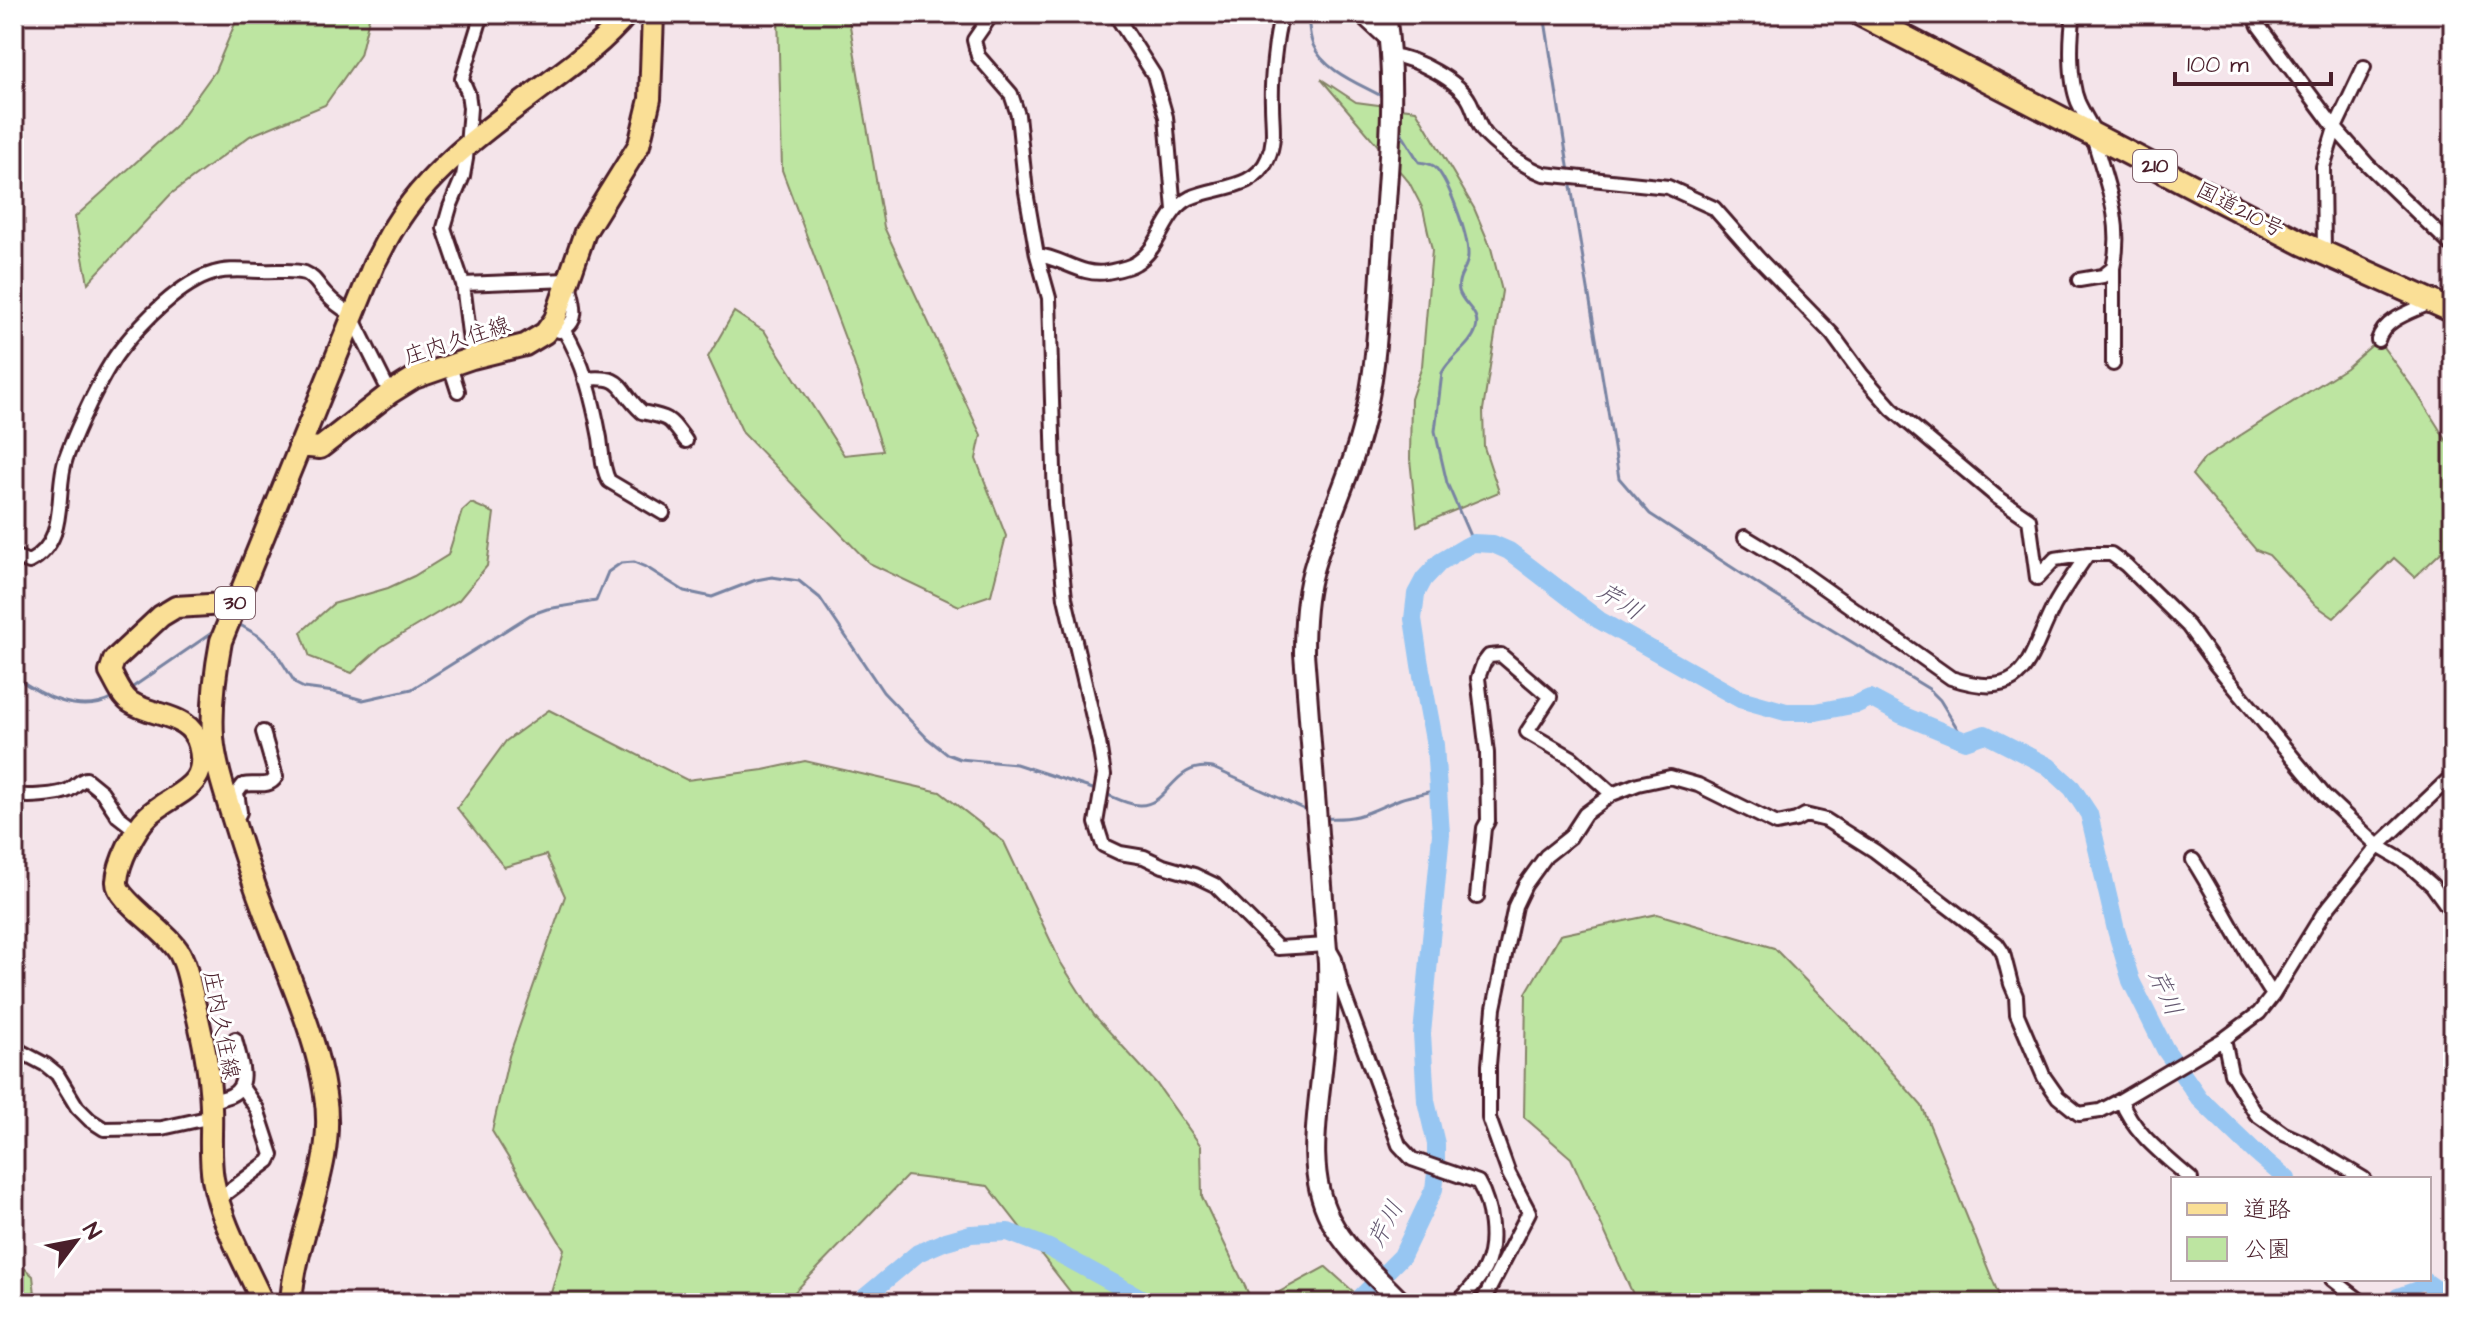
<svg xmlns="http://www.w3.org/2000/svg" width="2467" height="1317" viewBox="0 0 2467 1317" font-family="'Architects Daughter','Klee One',sans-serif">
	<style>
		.green { fill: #bde5a1; stroke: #848266; stroke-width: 2 }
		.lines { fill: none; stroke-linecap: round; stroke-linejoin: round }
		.stream { stroke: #7883a2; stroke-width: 3 }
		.canal { stroke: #97c6f2; stroke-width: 11 }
		.river { stroke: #97c6f2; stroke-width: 18 }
		.street-casing { stroke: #4a1f2b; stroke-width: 18 }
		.secondary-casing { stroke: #4a1f2b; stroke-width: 24 }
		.primary-casing { stroke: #4a1f2b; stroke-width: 26 }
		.highway-casing { stroke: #4a1f2b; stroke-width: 28 }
		.street { stroke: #fff; stroke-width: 12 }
		.secondary { stroke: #fff; stroke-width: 18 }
		.primary { stroke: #fadf96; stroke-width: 20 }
		.highway { stroke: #fadf96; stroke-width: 22 }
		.labels { text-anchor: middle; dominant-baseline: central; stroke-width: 6; stroke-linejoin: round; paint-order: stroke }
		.shield { fill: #fff; stroke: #80626b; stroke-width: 2 }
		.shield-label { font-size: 20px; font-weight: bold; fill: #4a1f2b }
		.street-label { font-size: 22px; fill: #4a1f2b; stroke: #fff }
		.water-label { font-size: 24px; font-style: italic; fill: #655971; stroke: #fff }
	</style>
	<rect width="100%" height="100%" fill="#f4e4ea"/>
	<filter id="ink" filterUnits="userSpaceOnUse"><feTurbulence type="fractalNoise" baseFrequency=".0125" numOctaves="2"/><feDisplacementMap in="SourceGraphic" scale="16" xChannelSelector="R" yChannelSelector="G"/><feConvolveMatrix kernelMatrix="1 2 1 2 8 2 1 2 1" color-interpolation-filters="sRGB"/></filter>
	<g filter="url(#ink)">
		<!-- green -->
		<path class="green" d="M 239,14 L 370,14 L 360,55 L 325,105 L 250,136 L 171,194 L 88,283 L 75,217 L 174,128 L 215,71 Z
			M 778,14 L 848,14 L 884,227 L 981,435 L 976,459 L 1006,536 L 991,595 L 959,606 L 869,563 L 743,433 L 708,357 L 734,312 L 765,332 L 844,455 L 883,451 L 852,357 L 782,170 Z
			M 1321,79 L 1356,102 L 1416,110 L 1474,208 L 1491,248 L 1502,291 L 1483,410 L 1484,447 L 1499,492 L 1417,526 L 1410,459 L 1411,399 L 1422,366 L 1432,250 L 1423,209 L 1409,182 Z
			M 2378,340 L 2416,392 L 2453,451 L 2453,541 L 2415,577 L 2394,558 L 2334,618 L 2314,604 L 2269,555 L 2256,550 L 2192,475 L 2205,458 L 2346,368 Z
			M 471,503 L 494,513 L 487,566 L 459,600 L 381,647 L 352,673 L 310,657 L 301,632 L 333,604 L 388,588 L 414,576 L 448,555 L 462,511 Z
			M 549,710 L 687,780 L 763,770 L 805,761 L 940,792 L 1004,842 L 1061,963 L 1094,1015 L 1156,1083 L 1201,1146 L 1202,1197 L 1253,1303 L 1079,1303 L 988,1186 L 907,1176 L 784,1303 L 548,1303 L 564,1249 L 492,1131 L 509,1056 L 565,896 L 546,855 L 504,867 L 457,808 L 506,741 Z
			M 1657,914 L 1774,948 L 1860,1036 L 1922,1106 L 2002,1303 L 1637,1303 L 1571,1158 L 1524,1117 L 1526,993 L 1560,935 Z
			M 14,1259 L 33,1276 L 36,1303 L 14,1303 Z
			M 1326,1267 L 1366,1303 L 1259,1303 L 1325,1267 Z"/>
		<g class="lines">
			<!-- stream -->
			<path class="stream" d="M 1308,14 C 1309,24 1309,36 1313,45 C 1324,71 1360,84 1383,97
				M 1544,14 L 1569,172
				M 1398,122 L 1403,136 L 1419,162 C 1425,163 1432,163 1436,168 C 1449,182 1469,237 1468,256 C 1468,269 1456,276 1459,291 C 1463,305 1481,312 1476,329 C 1471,346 1450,357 1442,373 L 1435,431 L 1447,483 L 1473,543
				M 1570,180 L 1619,478 L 1650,514 L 1773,594 L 1929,689 L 1940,700 L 1965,741
				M 234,625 L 242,626 L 259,636 L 275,651 L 296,684 L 304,688 L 334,692 L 363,700 L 412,689 L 530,615 L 547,609 L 596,601 L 608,572 L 621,563 L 634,562 L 646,567 L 684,591 L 712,597 L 756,580 L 772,577 L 799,581 L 820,598 L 883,692 L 927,738 L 947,754 L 960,759 L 1016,764 L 1096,790
				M 14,676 C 42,696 79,716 114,698
				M 130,689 L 216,630
				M 1103,793 C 1114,797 1127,805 1139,805 C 1170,806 1172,761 1213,768 L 1310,812
				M 1324,818 C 1361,820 1368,812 1400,799 C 1411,795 1426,793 1438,790"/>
			<!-- canal -->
			<path class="canal" d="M 2396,1294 L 2427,1283"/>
			<!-- river -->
			<path class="river" d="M 2422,1279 L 2453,1301
				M 858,1303 L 918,1253 L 946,1241 L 971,1234 L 1008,1232 L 1049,1248 L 1150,1303
				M 1355,1303 L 1402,1256 L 1434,1189 L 1436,1173 L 1436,1144 L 1426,1101 L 1422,1034 L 1441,834 L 1435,745 L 1420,665 L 1413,619 L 1416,594 L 1424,579 L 1440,562 L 1467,546 L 1473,543 L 1493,544 L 1509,551 L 1599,620 L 1740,699 L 1786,712 L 1816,712 L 1857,704 L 1870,698 L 1902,715 L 1965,741 L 1985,734 L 2048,766 L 2072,788 L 2089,814 L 2116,930 L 2131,981 L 2165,1049 L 2199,1098 L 2255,1152 L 2287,1179"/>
			<!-- street casing -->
			<g class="street-casing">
				<path id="street" d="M 992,14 L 974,40 L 978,56 L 1011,94 L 1018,115 L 1026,192 L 1037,255 L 1049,298 L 1055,504 L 1065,598 L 1099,743 L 1104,775 L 1096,823 L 1103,845 L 1120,853 L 1144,857 L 1163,866 L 1194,875 L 1215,885 L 1278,948 L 1327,945 L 1335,959 L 1342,989 L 1399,1145 L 1412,1159 L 1478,1182 C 1491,1204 1497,1244 1485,1268 C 1479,1281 1467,1292 1458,1303
					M 1115,14 L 1154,75 L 1166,117 L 1174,210
					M 1359,14 L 1384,37 L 1389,37
					M 2074,14 C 2070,37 2069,80 2078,102 C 2083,113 2090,124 2096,135 L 2094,140 C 2106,182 2124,223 2113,268 L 2103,276 L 2079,280
					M 2254,14 L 2259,26 L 2335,128 L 2367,164 L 2453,247
					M 1391,55 C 1415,58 1459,80 1470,102 C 1476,114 1477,126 1487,136 C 1502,151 1525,167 1544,174 L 1668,187 L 1714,208 L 1758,258 L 1832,334 L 1862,375 L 1892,409 L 1997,497 L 2029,519 L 2037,578 L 2055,559 L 2088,554 L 2111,554 L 2126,565 L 2188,626 L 2216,665 L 2324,795 L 2378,846 L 2407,863 L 2432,885 L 2453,914
					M 2324,254 L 2323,167 L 2335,128 L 2364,67
					M 1037,255 C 1061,257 1082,277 1107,272 C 1116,270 1129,268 1136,263 C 1162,247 1163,212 1190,198 C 1216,186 1255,190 1268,158 C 1276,140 1272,124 1272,104 C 1271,79 1275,38 1282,14
					M 2113,268 L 2113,364
					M 463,284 L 568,280 C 573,300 583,323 559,331
					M 564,330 C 584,362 593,401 600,438 C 602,452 602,468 609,481 L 663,513
					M 2378,340 C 2385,318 2412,312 2432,302
					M 472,358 L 463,284 L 444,228 L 450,207 L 463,176 L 466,159 L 470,108 L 468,93 L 462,79 L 482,14
					M 450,366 L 458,391
					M 585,379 C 626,375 616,388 642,412 C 671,418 668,417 686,441
					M 1745,537 L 1790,564 L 1951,678 C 2028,703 2026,661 2054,606 C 2064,588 2076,571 2088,554
					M 14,556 L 29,562 C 70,541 54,492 66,458 C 76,430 103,371 121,349 C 142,322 181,282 214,273 C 229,268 246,271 262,271 C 275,272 293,269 305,273 C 315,277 319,287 326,294 C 333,302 341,308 350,313 L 390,393
					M 14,794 C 23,798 59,795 69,790 C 76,786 79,781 86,779 L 102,792 L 118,816 L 136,830
					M 238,816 L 240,812 L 237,793 L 243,785 C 255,782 269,789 276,777 L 263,732
					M 2193,860 C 2221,905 2244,952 2273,995
					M 1477,897 L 1484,828 L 1488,821 L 1487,753 L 1478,678 L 1483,664 L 1489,656 L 1501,655 L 1550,697 L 1527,732 L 1572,758 L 1612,794
					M 2224,1039 L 2231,1073 L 2256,1114 L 2284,1134 L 2304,1143 L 2364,1179
					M 14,1048 L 46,1065 L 57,1074 L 77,1107 L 90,1120 L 104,1129 L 162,1128 L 212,1117
					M 2121,1100 C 2133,1133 2165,1156 2191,1179
					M 211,1102 C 217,1099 225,1098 231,1095 C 252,1085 239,1057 235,1039
					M 217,1200 L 269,1161 L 272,1155 L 257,1109 L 241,1086
					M 2332,1279 L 2362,1302
					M 1482,1303 L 1529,1212 L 1509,1174 L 1489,1118 L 1489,1065 L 1494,1008 L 1515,906 L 1525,885 L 1546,856 L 1570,837 L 1585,814 L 1612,794 L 1638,784 L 1670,777 L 1698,785 L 1777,824 L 1796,820 L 1805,815 L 1826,820 L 1875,851 L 1997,944 L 2003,953 L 2011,984 L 2016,996 L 2017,1014 L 2044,1077 L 2058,1097 L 2079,1114 L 2100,1111 L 2121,1100 L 2224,1039 L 2259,1013 L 2273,995 L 2323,914 L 2378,846 L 2453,775"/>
			</g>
			<!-- secondary casing -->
			<g class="secondary-casing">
				<path id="secondary" d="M 1386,14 C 1397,90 1388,168 1383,244 C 1379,298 1378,354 1367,407 C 1356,466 1327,518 1312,574 C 1305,600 1304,626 1304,653 L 1328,963 C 1329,996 1327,1028 1323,1061 C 1318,1113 1305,1171 1330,1219 C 1347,1252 1377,1277 1402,1303"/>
			</g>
			<!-- primary casing -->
			<g class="primary-casing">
				<path id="primary" d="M 299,446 L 320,448 L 390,393 L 414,378 L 472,358 L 525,345 L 545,333 L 555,319 L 585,232 L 639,145 L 650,99 L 653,14
					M 233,607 L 225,604 L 176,607 L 161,616 L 114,660 L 110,672 C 116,682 121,696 130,702 C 154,718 190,712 199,745 C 211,789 173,792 148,816 C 135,828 118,863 117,881 C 115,901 173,933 182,958 C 187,968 189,981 192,993 C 201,1031 210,1067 211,1107 C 212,1130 209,1156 213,1179 C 221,1223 245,1263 263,1303
					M 291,1303 C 295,1233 337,1167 325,1095 C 317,1039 293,987 273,934 C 258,897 245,858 233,819 C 225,793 215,764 213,737 C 211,704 215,673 221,641 L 374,264 C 381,252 387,238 395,226 C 427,173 479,135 528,98 C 562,72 600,47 627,14"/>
			</g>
			<!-- highway casing -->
			<g class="highway-casing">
				<path id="highway" d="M 1860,14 L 2304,244 L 2453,311"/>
			</g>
			<!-- street -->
			<use href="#street" class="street"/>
			<!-- secondary -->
			<use href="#secondary" class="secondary"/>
			<!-- primary -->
			<use href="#primary" class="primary"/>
			<!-- highway -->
			<use href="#highway" class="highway"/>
		</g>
	</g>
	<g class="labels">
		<!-- shield labels -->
		<g class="shield">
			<rect x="2133" y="150" width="44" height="32" rx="6"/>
			<rect x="215" y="587" width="40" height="32" rx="6"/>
		</g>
		<g class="shield-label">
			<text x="2155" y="166">210</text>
			<text x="235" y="603">30</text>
		</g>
		<!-- street labels -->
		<g class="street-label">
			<text transform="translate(2240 210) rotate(27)">国道210号</text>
			<text transform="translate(457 341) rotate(-18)">庄内久住線</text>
			<text transform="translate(221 1025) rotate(79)">庄内久住線</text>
		</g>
		<!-- water labels -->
		<g class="water-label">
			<text transform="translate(1620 602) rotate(32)">芹川</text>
			<text transform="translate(2165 993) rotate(66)">芹川</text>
			<text transform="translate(1386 1224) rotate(-62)">芹川</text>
		</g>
	</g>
	<!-- margin -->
	<rect width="2467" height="1317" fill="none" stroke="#fff" stroke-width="48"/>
	<rect x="24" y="24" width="2419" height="1269" fill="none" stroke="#4a1f2b" stroke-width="3" filter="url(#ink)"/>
	<!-- legend -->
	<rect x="2171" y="1177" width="260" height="104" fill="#ffffff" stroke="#b7a5aa" stroke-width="2"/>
	<rect x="2187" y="1203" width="40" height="12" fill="#fadf96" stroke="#b7a5aa" stroke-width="2"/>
	<text x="2243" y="1217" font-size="24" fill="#4a1f2b">道路</text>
	<rect x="2187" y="1237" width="40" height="24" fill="#bde5a1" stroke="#b7a5aa" stroke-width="2"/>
	<text x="2243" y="1257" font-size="24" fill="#4a1f2b">公園</text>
	<!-- north arrow -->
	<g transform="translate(76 1241) rotate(58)" stroke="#ffffff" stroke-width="6" paint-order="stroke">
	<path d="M0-6L14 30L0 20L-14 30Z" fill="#4a1f2b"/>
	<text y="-12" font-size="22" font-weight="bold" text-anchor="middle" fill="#4a1f2b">N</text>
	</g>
	<!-- scale -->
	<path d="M2175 72v12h156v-12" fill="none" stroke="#4a1f2b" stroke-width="4"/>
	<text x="2187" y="72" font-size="24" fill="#4a1f2b" stroke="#ffffff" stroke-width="6" paint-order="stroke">100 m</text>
</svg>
